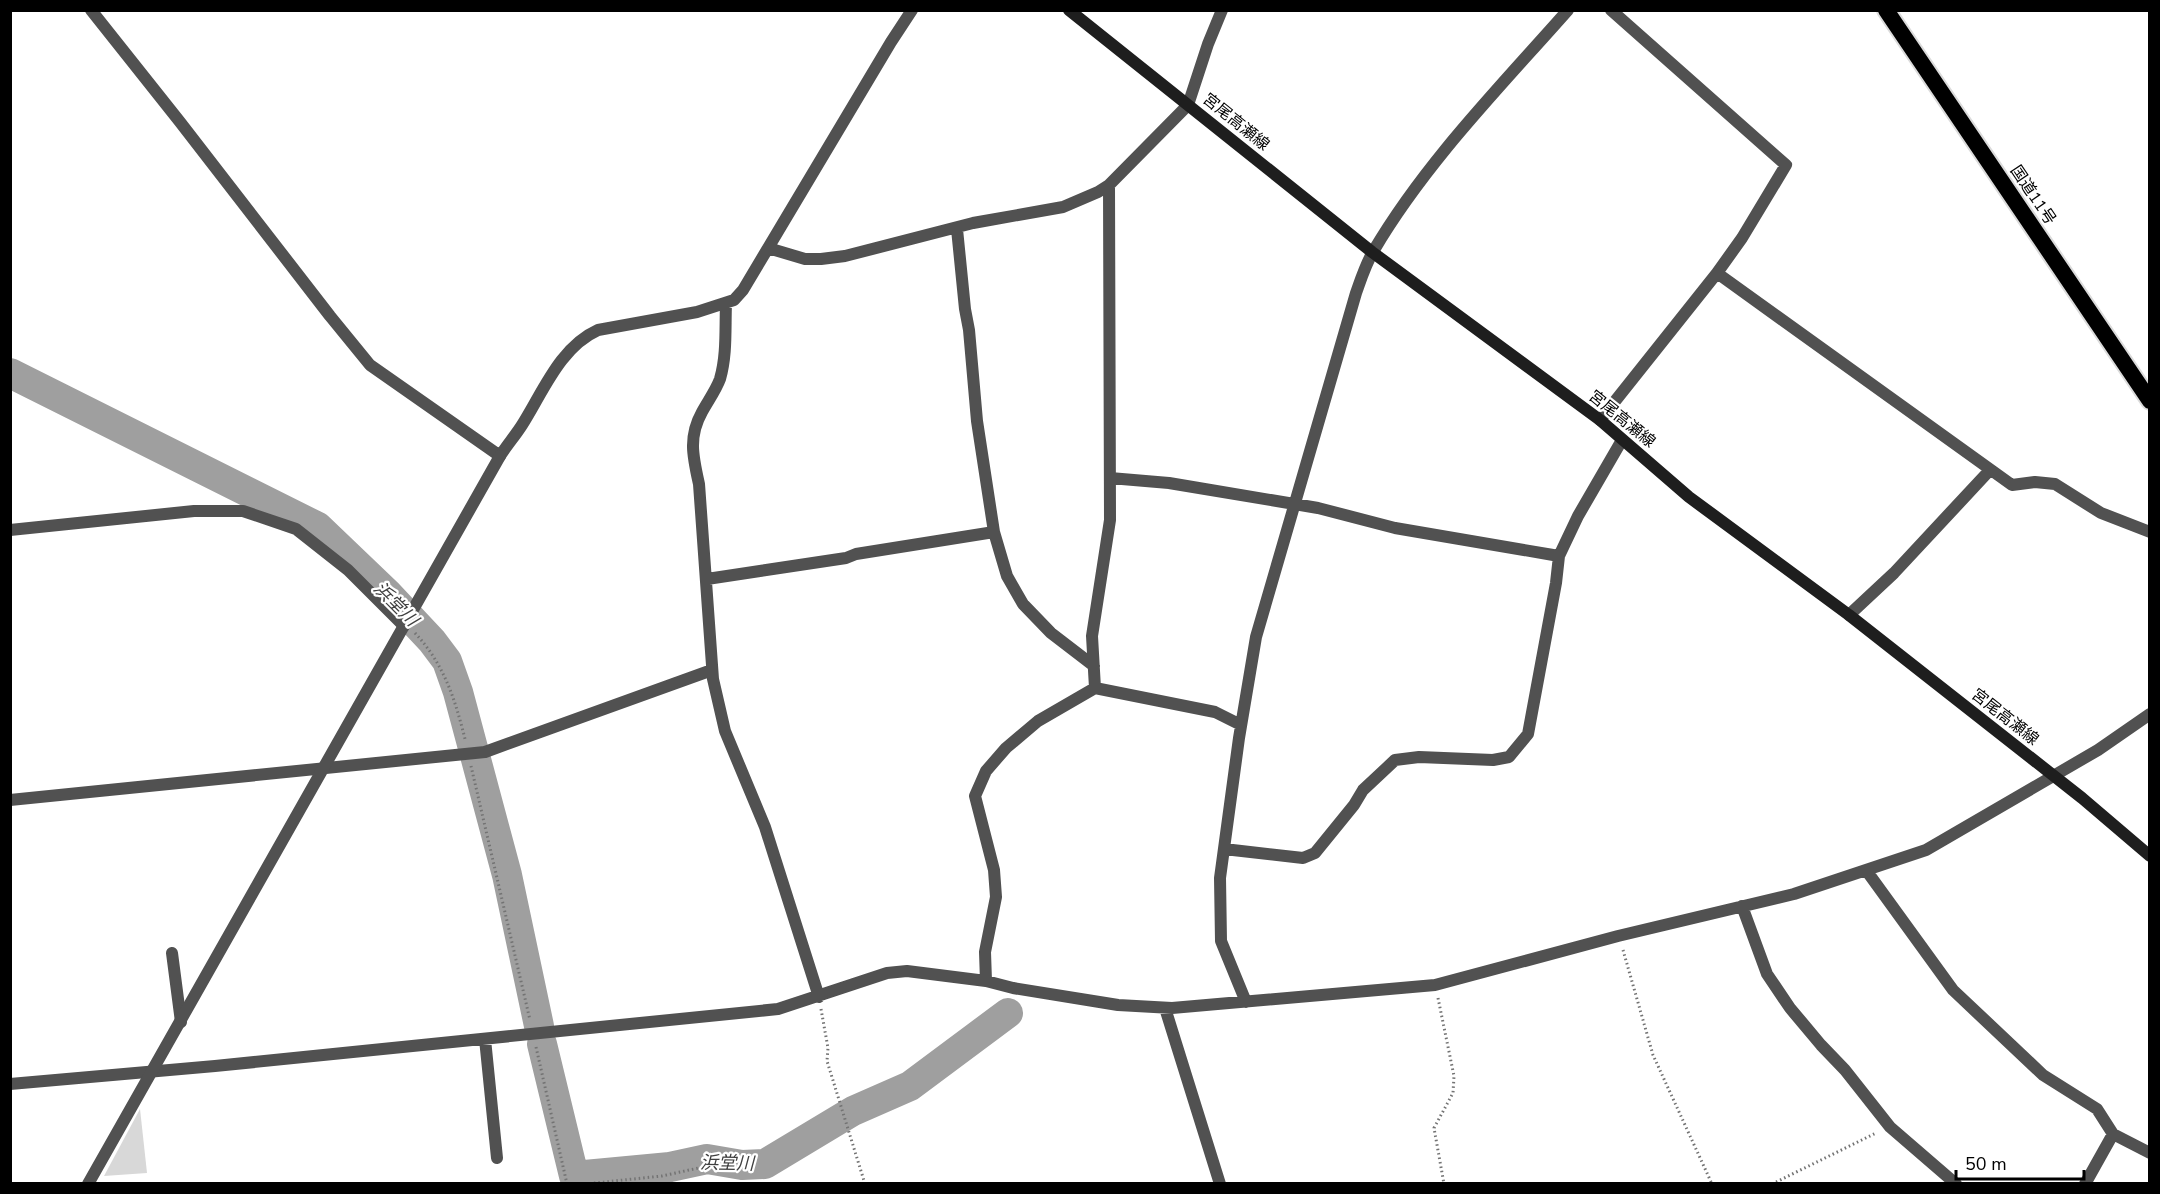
<svg xmlns="http://www.w3.org/2000/svg" width="2160" height="1194" viewBox="0 0 2160 1194" font-family="'Nunito Sans','Noto Sans JP',sans-serif">
	<style>
		.green { fill: #d8d8d8 }
		.lines { fill: none; stroke-linecap: round; stroke-linejoin: round }
		.river { stroke: #9f9f9f; stroke-width: 30 }
		.trunk-casing { stroke: #dbdbdb; stroke-width: 20 }
		.path { stroke: #737373; stroke-width: 3; stroke-dasharray: 1.5 3; stroke-linecap: butt }
		.minor { stroke: #515151; stroke-width: 12 }
		.tertiary { stroke: #515151; stroke-width: 12 }
		.secondary { stroke: #1e1e1e; stroke-width: 12 }
		.trunk { stroke: #000; stroke-width: 16 }
		.labels { text-anchor: middle; dominant-baseline: central; stroke-width: 4.5; stroke-linejoin: round; paint-order: stroke }
		.street-label { font-size: 16px; fill: #000; stroke: #fff }
		.water-label { font-size: 18px; font-style: italic; fill: #404040; stroke: #fff }
	</style>
	<rect width="100%" height="100%" fill="#fff"/>
	<!-- green -->
	<path class="green" d="M 140,1109 L 147,1173 L 104,1176 Z"/>
	<g class="lines">
		<!-- river -->
		<path class="river" d="M 10,373 L 318,527 L 387,593 L 432,641 L 447,661 L 458,692 L 507,875 L 539,1026
			M 542,1044 L 574,1176 L 670,1167 L 707,1159 L 742,1165 L 765,1164 L 853,1111 L 910,1086 L 1008,1013"/>
		<!-- trunk casing -->
		<g class="trunk-casing">
			<path id="trunk" d="M 1886,10 L 2150,401"/>
		</g>
		<!-- path -->
		<path class="path" d="M 415,633 C 444,664 455,699 465,739
			M 471,766 L 530,1020
			M 1623,950 L 1653,1055 L 1712,1184
			M 1438,998 L 1454,1076 L 1453,1093 L 1434,1128 L 1444,1184
			M 821,1009 L 828,1048 L 827,1061 L 865,1184
			M 536,1047 L 567,1184
			M 585,1184 L 662,1176 L 703,1167 L 723,1167
			M 1772,1184 L 1876,1133"/>
		<!-- minor -->
		<path class="minor" d="M 91,10 L 180,122 L 330,316 L 370,365 L 500,456 C 507,445 515,436 522,425 C 543,392 560,347 598,330 L 697,312 L 734,300 L 743,290 L 891,42 L 912,10
			M 957,229 L 965,309 L 969,330 L 977,421 L 994,532 L 1007,576 L 1023,604 L 1051,633 L 1094,666
			M 768,248 L 805,259 L 821,259 L 845,256 L 973,223 L 1063,207 L 1098,192 L 1109,185 L 1188,105 L 1208,44 L 1222,10
			M 1717,273 L 2012,485 L 2035,482 L 2055,484 L 2101,513 L 2150,532
			M 726,304 C 725,329 727,355 720,379 C 716,390 708,401 702,412 C 688,437 693,457 699,484 L 713,679 L 725,731 L 765,827 L 819,997
			M 1600,420 L 1717,273 L 1742,238 L 1786,165 L 1611,10
			M 1110,478 L 1169,483 L 1318,508 L 1395,528 L 1559,556
			M 10,530 L 194,511 L 243,511 L 296,529 L 348,570 L 404,626
			M 707,579 L 846,558 L 856,554 L 994,532
			M 1849,615 L 1894,573 L 1989,471
			M 1095,688 L 1092,636 L 1110,520 L 1109,185
			M 10,800 L 485,752 L 712,670
			M 1224,849 L 1303,858 L 1315,853 L 1354,805 L 1363,790 L 1395,760 L 1419,757 L 1493,760 L 1509,757 L 1528,734 L 1556,583 L 1559,556 L 1578,516 L 1622,440
			M 1866,870 L 1953,990 L 2043,1075 L 2097,1109 L 2113,1134 L 2085,1184
			M 1742,906 L 1767,974 L 1790,1008 L 1821,1045 L 1845,1070 L 1890,1127 L 1956,1184
			M 172,953 L 181,1022
			M 986,981 L 985,952 L 996,897 L 994,870 L 975,796 L 986,771 L 1006,748 L 1038,721 L 1095,688 L 1215,712 L 1241,725
			M 1246,1002 L 1221,941 L 1220,878 L 1239,738 L 1256,637 L 1356,293 C 1361,279 1366,263 1374,250 C 1426,162 1500,87 1568,10
			M 1165,1008 L 1220,1184
			M 485,1039 L 497,1158
			M 10,1084 L 215,1066 L 778,1009 L 887,973 L 907,971 L 986,981 L 1013,988 L 1118,1005 L 1172,1008 L 1435,985 L 1618,936 L 1794,894 L 1926,850 L 2098,750 L 2150,714
			M 2113,1134 L 2150,1153"/>
		<!-- tertiary -->
		<path class="tertiary" d="M 88,1184 L 500,456"/>
		<!-- secondary -->
		<path class="secondary" d="M 1069,10 L 1372,252 L 1600,420 L 1689,497 L 1849,615 L 2082,798 L 2150,856"/>
		<!-- trunk -->
		<use href="#trunk" class="trunk"/>
	</g>
	<g class="labels">
		<!-- street labels -->
		<g class="street-label">
			<text transform="translate(1236 122) rotate(39)">宮尾高瀬線</text>
			<text transform="translate(2033 195) rotate(56)">国道11号</text>
			<text transform="translate(1622 419) rotate(39)">宮尾高瀬線</text>
			<text transform="translate(2005 717) rotate(38)">宮尾高瀬線</text>
		</g>
		<!-- water labels -->
		<g class="water-label">
			<text transform="translate(396 604) rotate(45)">浜堂川</text>
			<text transform="translate(727 1163) rotate(1)">浜堂川</text>
		</g>
	</g>
	<!-- border -->
	<rect width="2160" height="1194" fill="none" stroke="#000000" stroke-width="24"/>
	<!-- scale -->
	<path d="M1956 1170v9h128v-9" fill="none" stroke="#000000" stroke-width="3"/>
	<text x="1965" y="1170" font-size="18" fill="#000000" stroke="#ffffff" stroke-width="4.5" paint-order="stroke">50 m</text>
</svg>
